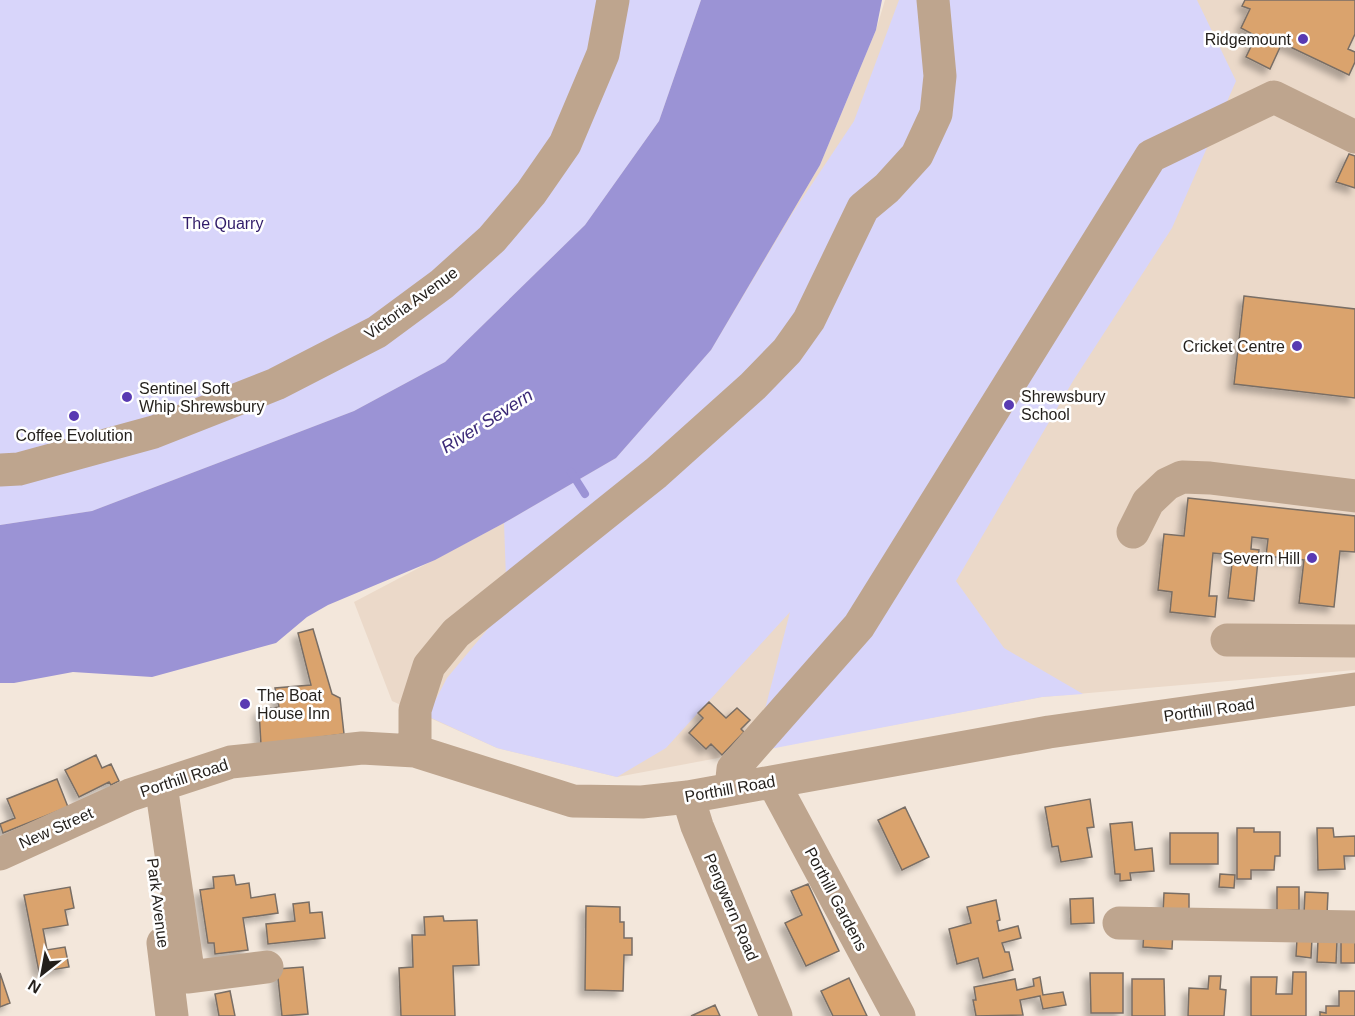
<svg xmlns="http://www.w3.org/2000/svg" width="1355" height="1016" viewBox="0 0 1355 1016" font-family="Helvetica,sans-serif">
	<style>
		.built { fill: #ebd9c9 }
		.green { fill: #d8d5fa }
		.water { fill: #9b93d5 }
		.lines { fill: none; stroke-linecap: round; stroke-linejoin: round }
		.stream { stroke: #9b93d5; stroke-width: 8 }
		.building { fill: #daa36d; stroke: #796e65; stroke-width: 1.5; filter: url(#shadow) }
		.minor { stroke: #bea58e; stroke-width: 33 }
		.poi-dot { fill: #593ab2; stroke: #fff; stroke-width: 2 }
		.labels { text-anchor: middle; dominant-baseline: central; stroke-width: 5; stroke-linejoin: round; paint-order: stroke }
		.poi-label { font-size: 16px; fill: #231f1b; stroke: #fff; text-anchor: end }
		.park-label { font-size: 16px; fill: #311c69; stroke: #fff }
		.street-label { font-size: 16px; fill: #231f1b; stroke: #fff }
		.water-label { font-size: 18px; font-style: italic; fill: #3d2b78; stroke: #fff }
	</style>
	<defs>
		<filter id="shadow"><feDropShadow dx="-5.5" dy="5.5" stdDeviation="3" flood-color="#0004"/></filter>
	</defs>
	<rect width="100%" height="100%" fill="#f3e7db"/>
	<!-- built -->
	<path class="built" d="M 885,0 L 1355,0 L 1355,670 L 1042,697 L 617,777 L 497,748 L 392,701 L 354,602 L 504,523 L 616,458 L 710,351 L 820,165 L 876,30 Z"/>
	<!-- green -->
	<path class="green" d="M 0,0 L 701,0 L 659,121 L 585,225 L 445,362 L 354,411 L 92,511 L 0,525 Z
		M 899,0 L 1197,0 L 1236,81 L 1172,228 L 1073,381 L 956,581 L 1004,648 L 1083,694 L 1042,697 L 754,752 L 790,612 L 666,748 L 617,777 L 497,748 L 427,716 L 447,678 L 507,606 L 504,523 L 616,458 L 711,350 L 792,214 L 854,121 Z"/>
	<!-- water -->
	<path class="water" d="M 701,0 L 882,0 L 876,30 L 820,165 L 711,350 L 616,458 L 504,523 L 435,560 L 328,605 L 307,617 L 276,643 L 152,677 L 73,672 L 14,683 L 0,683 L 0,525 L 92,511 L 354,411 L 445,362 L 585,225 L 659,121 Z"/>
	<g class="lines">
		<!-- stream -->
		<path class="stream" d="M 571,472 L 585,494"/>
	</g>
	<!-- building -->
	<path class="building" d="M 1245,0 L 1355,0 L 1355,34 L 1348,49 L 1355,52 L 1355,62 L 1349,75 L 1282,43 L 1270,69 L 1246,57 L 1256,36 L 1241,28 L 1250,9 L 1242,6 Z
		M 1349,154 L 1355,156 L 1355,188 L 1336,182 Z
		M 1244,296 L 1355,309 L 1355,398 L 1234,384 Z
		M 1188,498 L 1355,516 L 1355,552 L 1340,551 L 1334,607 L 1299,603 L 1304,560 L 1266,556 L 1268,539 L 1252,537 L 1251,549 L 1259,550 L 1254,601 L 1228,598 L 1233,555 L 1213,553 L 1209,596 L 1217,596 L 1215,617 L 1170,612 L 1172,592 L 1158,590 L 1164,534 L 1184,536 Z
		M 313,629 L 332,694 L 340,698 L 344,734 L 261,745 L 259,710 L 279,707 L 275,688 L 311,685 L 298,633 Z
		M 709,702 L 726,718 L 737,708 L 750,720 L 741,729 L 744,732 L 722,755 L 711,744 L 706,749 L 689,733 L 703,718 L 698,713 Z
		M 96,755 L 102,768 L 111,764 L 119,781 L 111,785 L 109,782 L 79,797 L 65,770 Z
		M 57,779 L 68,807 L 3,833 L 0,824 L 15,818 L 7,799 Z
		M 1090,799 L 1094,827 L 1087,828 L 1092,857 L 1061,862 L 1058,846 L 1052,847 L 1045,807 Z
		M 905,807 L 929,857 L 902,870 L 878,820 Z
		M 1132,822 L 1135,850 L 1152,848 L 1154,871 L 1130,873 L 1131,880 L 1120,881 L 1120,874 L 1115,874 L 1110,824 Z
		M 1237,828 L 1254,828 L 1254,832 L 1280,832 L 1280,856 L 1275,856 L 1274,870 L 1251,870 L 1251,879 L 1237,879 Z
		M 1317,828 L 1333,828 L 1334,837 L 1355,836 L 1355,856 L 1344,856 L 1345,869 L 1318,870 Z
		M 1170,833 L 1218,833 L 1218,864 L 1170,864 Z
		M 1220,874 L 1235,875 L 1234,888 L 1219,887 Z
		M 234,875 L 236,885 L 249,883 L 251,898 L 275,894 L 278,913 L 243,918 L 248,950 L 215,954 L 214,943 L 208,943 L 200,890 L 214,888 L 213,877 Z
		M 808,884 L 839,951 L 806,966 L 785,923 L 802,915 L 791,891 Z
		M 70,887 L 74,908 L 65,910 L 68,925 L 43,929 L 47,950 L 65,947 L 69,967 L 39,972 L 24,895 Z
		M 1277,887 L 1299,887 L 1299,910 L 1277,911 Z
		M 1305,892 L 1328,893 L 1327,915 L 1304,914 Z
		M 1164,893 L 1189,894 L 1189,914 L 1163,913 Z
		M 1093,898 L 1094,923 L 1071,924 L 1070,899 Z
		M 996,900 L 1000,920 L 997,921 L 999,931 L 1018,926 L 1021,938 L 1002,943 L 1005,952 L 1009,952 L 1013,970 L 983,978 L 978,958 L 957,964 L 949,929 L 971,923 L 967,907 Z
		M 309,902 L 310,913 L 322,912 L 325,938 L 268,944 L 266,924 L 295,921 L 293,904 Z
		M 586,906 L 620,907 L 620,922 L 624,922 L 624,938 L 632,938 L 632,955 L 624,955 L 623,991 L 585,990 Z
		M 443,916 L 444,921 L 477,920 L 479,965 L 453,966 L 455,1016 L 401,1016 L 399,968 L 413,967 L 412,935 L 425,935 L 424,917 Z
		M 1144,929 L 1173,930 L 1172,949 L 1143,947 Z
		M 1341,935 L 1355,935 L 1355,963 L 1341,963 Z
		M 1297,938 L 1312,939 L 1311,958 L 1296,956 Z
		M 1318,940 L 1337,941 L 1336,963 L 1317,962 Z
		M 303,967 L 308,1014 L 282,1016 L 277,969 Z
		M 1293,972 L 1306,972 L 1306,1016 L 1251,1016 L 1251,977 L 1277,977 L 1276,994 L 1292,994 Z
		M 0,973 L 10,1003 L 0,1007 Z
		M 1090,973 L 1123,973 L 1123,1013 L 1091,1013 Z
		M 1209,976 L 1221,976 L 1220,989 L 1226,990 L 1224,1016 L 1188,1016 L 1189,988 L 1208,989 Z
		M 1040,977 L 1043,995 L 1063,992 L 1066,1005 L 1043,1009 L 1040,996 L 1020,1000 L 1023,1015 L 976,1016 L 973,1000 L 976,1000 L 974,987 L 1015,979 L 1017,990 L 1034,986 L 1033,979 Z
		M 849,978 L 867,1016 L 833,1016 L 821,991 Z
		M 1132,979 L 1164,979 L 1165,1016 L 1132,1016 Z
		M 230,991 L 235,1016 L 219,1016 L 215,994 Z
		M 1339,991 L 1355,991 L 1355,1016 L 1320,1016 L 1320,1012 L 1326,1013 L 1326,1006 L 1339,1006 Z
		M 715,1005 L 720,1016 L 691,1016 Z"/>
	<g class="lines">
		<!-- minor -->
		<path class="minor" d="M 0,470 L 19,469 L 154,432 L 276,384 L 377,332 L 442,284 L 492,239 L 531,193 L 565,144 L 603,54 L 613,0
			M 1133,532 L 1148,502 L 1167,484 L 1182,477 L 1210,478 L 1355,496
			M 1227,640 L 1355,641
			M 415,751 L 415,710 L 429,666 L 456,633 L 656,473 L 753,386 L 787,351 L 809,320 L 863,208 L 887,188 L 917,155 L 936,114 L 940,76 L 933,0
			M 773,782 L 899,1016
			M 161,785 L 189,977 L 267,967
			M 731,788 L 733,769 L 859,626 L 1151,156 L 1274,97 L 1355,137
			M 688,797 L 697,826 L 776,1016
			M 0,854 L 130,795 L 231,762 L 362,748 L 415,751 L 573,801 L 642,802 L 688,797 L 1049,732 L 1355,689
			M 1119,923 L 1355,927
			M 163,943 L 172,1016"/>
	</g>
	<!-- markers -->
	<g class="poi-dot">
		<circle cx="1303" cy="39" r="6"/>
		<circle cx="1297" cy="346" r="6"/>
		<circle cx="127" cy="397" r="6"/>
		<circle cx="1009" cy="405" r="6"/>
		<circle cx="74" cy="416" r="6"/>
		<circle cx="1312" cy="558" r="6"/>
		<circle cx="245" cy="704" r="6"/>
	</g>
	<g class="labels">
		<!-- poi labels -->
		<g class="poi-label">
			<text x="1291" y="39">Ridgemount</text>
			<text x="1285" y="346">Cricket Centre</text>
			<text x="139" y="388" text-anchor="start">Sentinel Soft<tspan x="139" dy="18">Whip Shrewsbury</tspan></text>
			<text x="1021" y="396" text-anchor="start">Shrewsbury<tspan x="1021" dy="18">School</tspan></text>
			<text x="74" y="435" text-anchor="middle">Coffee Evolution</text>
			<text x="1300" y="558">Severn Hill</text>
			<text x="257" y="695" text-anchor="start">The Boat<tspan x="257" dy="18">House Inn</tspan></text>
		</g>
		<!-- park labels -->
		<g class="park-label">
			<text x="223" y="223">The Quarry</text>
		</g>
		<!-- street labels -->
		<g class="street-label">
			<text transform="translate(411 303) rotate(-36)">Victoria Avenue</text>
			<text transform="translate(1209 710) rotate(-8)">Porthill Road</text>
			<text transform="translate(184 778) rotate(-18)">Porthill Road</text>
			<text transform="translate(730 789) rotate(-10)">Porthill Road</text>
			<text transform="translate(56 828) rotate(-24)">New Street</text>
			<text transform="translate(836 899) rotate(62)">Porthill Gardens</text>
			<text transform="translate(158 903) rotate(83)">Park Avenue</text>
			<text transform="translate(731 907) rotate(67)">Pengwern Road</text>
		</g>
		<!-- water labels -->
		<g class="water-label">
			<text transform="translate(487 421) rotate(-32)">River Severn</text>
		</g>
	</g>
	<!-- north arrow -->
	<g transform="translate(42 974) rotate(211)" stroke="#ffffff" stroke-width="4.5" paint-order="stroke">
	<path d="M0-4.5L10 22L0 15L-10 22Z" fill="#231f1b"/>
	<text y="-9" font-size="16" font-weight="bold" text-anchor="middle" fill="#231f1b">N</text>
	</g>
</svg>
